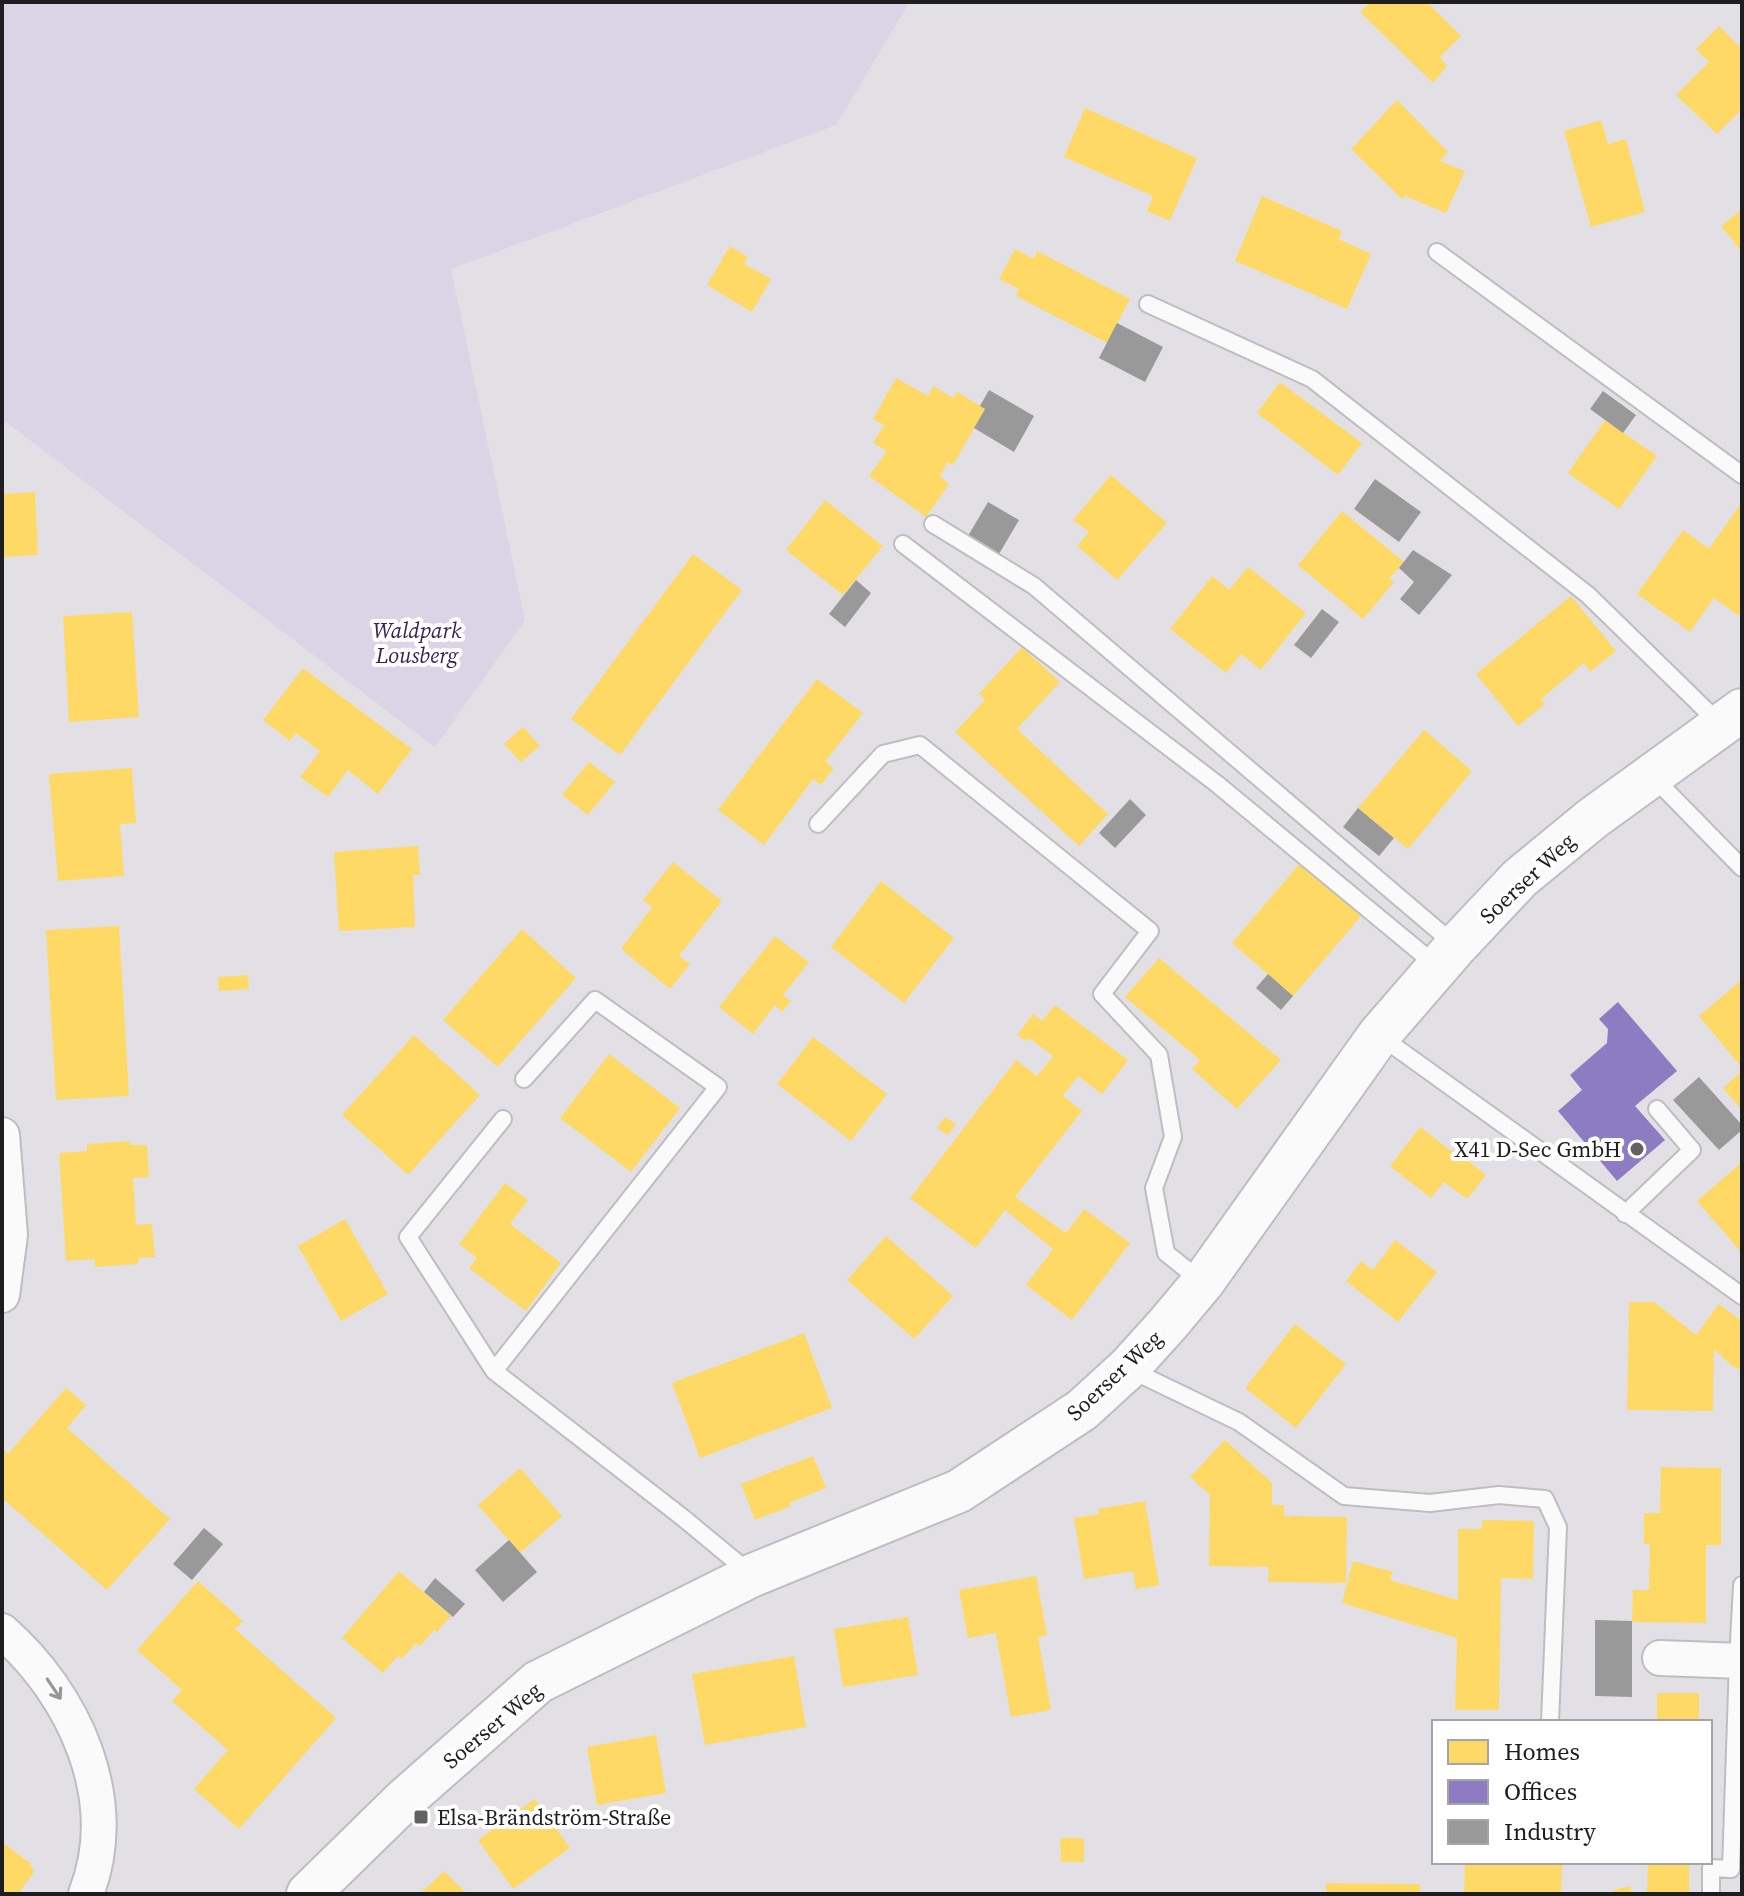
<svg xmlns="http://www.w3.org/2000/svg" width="1744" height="1896" viewBox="0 0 1744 1896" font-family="'Source Serif 4',serif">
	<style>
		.green { fill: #dbd3e6 }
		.homes { fill: #ffd966 }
		.offices { fill: #8e7cc3 }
		.industry { fill: #999 }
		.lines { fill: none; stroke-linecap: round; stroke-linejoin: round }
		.service-casing { stroke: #bebdc0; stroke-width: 20 }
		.minor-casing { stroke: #bebdc0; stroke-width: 38 }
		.tertiary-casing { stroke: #bebdc0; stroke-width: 46 }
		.service { stroke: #fbfafb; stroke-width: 16 }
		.minor { stroke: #fbfafb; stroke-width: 34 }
		.tertiary { stroke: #fbfafb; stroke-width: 42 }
		.oneway { stroke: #989798 }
		.poi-dot { fill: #636164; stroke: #fff; stroke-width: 3 }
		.labels { text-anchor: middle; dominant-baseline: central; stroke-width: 8; stroke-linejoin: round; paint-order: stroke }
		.park-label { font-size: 22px; font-style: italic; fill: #392154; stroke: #fff }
		.street-label { font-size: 22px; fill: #1e1d1f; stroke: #fff }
		.poi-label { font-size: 22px; fill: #1e1d1f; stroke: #fff; text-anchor: end }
	</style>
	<rect width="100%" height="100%" fill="#e2e0e4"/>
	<!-- green -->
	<path class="green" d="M 2,2 L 908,2 L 906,8 L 836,125 L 451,269 L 525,620 L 435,747 L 2,419 Z"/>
	<!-- homes -->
	<path class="homes" d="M 1370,2 L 1427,2 L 1461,36 L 1440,57 L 1447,66 L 1433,83 L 1360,12 Z
		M 1719,26 L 1742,49 L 1742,109 L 1717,134 L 1676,95 L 1709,62 L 1696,49 Z
		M 1397,100 L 1448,152 L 1440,161 L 1465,171 L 1446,213 L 1405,196 L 1402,199 L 1351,149 Z
		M 1085,108 L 1197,158 L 1170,221 L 1147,211 L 1153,196 L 1064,157 Z
		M 1601,120 L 1608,144 L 1626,139 L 1645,212 L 1591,227 L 1564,131 Z
		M 1262,196 L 1342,231 L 1339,239 L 1371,254 L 1347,309 L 1235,261 Z
		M 1742,209 L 1742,252 L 1721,226 Z
		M 730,246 L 748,257 L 744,264 L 771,279 L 752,312 L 707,285 Z
		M 1015,249 L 1034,259 L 1037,251 L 1130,299 L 1107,343 L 1016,296 L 1019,289 L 999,279 Z
		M 896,378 L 928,396 L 933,386 L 953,398 L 957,392 L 985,409 L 953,465 L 948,462 L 940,476 L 949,484 L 926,517 L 869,476 L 887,451 L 873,443 L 884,425 L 873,419 Z
		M 1280,382 L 1362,443 L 1338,475 L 1257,413 Z
		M 1605,420 L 1657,456 L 1619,509 L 1568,473 Z
		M 1111,475 L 1167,523 L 1117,580 L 1077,546 L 1089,532 L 1073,520 Z
		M 35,492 L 38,555 L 2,557 L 2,494 Z
		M 825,500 L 883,546 L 843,595 L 786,550 Z
		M 1742,502 L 1742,612 L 1739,616 L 1714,598 L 1690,632 L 1637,594 L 1683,530 L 1709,549 Z
		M 1342,511 L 1404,562 L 1389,579 L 1394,582 L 1363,619 L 1298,565 Z
		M 693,554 L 742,590 L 620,755 L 571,719 Z
		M 1248,567 L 1306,613 L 1261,670 L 1241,654 L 1226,673 L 1170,629 L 1212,576 L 1229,590 Z
		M 1571,596 L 1616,651 L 1590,672 L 1584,663 L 1541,699 L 1545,704 L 1518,726 L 1476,674 Z
		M 132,612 L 139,717 L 69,722 L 63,616 Z
		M 1022,647 L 1060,682 L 1017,729 L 1108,814 L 1079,846 L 955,732 L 985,700 L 979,694 Z
		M 303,668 L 412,749 L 378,794 L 348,770 L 328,797 L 300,777 L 320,751 L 296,733 L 290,741 L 263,720 Z
		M 817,679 L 863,713 L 825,762 L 834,768 L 821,785 L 813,779 L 764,845 L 718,810 Z
		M 523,727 L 540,746 L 521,762 L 504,744 Z
		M 1424,730 L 1472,771 L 1408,849 L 1358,808 Z
		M 589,762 L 615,782 L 588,815 L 562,795 Z
		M 132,768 L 136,823 L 120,824 L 124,876 L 58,881 L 49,774 Z
		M 418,846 L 420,875 L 413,875 L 415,927 L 339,931 L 334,852 Z
		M 673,862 L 722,901 L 679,956 L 690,964 L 670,989 L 621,949 L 652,907 L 643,900 Z
		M 1301,862 L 1362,915 L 1293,996 L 1232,943 Z
		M 881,881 L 954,938 L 904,1003 L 831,947 Z
		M 119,926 L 129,1096 L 56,1100 L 46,930 Z
		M 522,929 L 576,978 L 498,1067 L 443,1020 Z
		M 775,936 L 809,962 L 783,995 L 791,1001 L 782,1012 L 775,1005 L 753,1034 L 719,1007 Z
		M 1159,958 L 1281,1060 L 1237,1109 L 1192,1069 L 1200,1060 L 1125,997 Z
		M 248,975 L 249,989 L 219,991 L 218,977 Z
		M 1739,982 L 1742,986 L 1742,1068 L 1699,1016 Z
		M 1055,1005 L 1128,1060 L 1102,1094 L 1078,1076 L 1063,1096 L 1082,1111 L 1015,1197 L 1066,1233 L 1084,1209 L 1130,1243 L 1072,1320 L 1026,1285 L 1053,1249 L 1005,1210 L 976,1248 L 910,1198 L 1016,1060 L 1037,1076 L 1053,1056 L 1029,1038 L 1026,1041 L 1017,1035 L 1033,1014 L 1042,1021 Z
		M 414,1035 L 480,1095 L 408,1175 L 342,1115 Z
		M 813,1037 L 887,1094 L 851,1141 L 777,1084 Z
		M 609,1054 L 680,1108 L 631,1172 L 560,1118 Z
		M 1742,1071 L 1742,1110 L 1723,1088 Z
		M 945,1117 L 956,1124 L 948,1135 L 937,1128 Z
		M 1420,1127 L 1459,1157 L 1461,1155 L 1486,1175 L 1467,1199 L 1444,1182 L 1431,1198 L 1390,1166 Z
		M 130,1141 L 130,1145 L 147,1145 L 149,1177 L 133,1178 L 136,1225 L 152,1224 L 155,1257 L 138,1258 L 138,1264 L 95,1267 L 95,1259 L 66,1261 L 59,1153 L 87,1151 L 87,1144 Z
		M 1742,1162 L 1742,1253 L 1697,1201 Z
		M 505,1183 L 528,1200 L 510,1224 L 561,1263 L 526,1311 L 469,1268 L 477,1258 L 459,1244 Z
		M 345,1219 L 388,1294 L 341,1321 L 298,1246 Z
		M 886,1236 L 953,1296 L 914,1339 L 847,1280 Z
		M 1395,1240 L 1437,1272 L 1398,1322 L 1346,1281 L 1361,1261 L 1373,1270 Z
		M 1629,1302 L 1654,1302 L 1696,1335 L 1719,1304 L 1742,1321 L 1742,1370 L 1733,1367 L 1714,1349 L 1713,1411 L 1627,1410 Z
		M 1295,1324 L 1346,1364 L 1296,1428 L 1245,1388 Z
		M 804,1333 L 832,1408 L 700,1458 L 672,1383 Z
		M 66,1388 L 86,1405 L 67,1428 L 170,1519 L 107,1590 L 2,1498 L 2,1449 L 8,1454 Z
		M 1225,1440 L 1272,1483 L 1272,1505 L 1284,1505 L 1284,1516 L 1347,1517 L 1346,1583 L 1268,1582 L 1269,1567 L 1209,1566 L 1210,1495 L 1190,1477 Z
		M 813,1456 L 826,1488 L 789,1503 L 791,1506 L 755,1520 L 741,1484 Z
		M 1661,1467 L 1721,1468 L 1721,1545 L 1706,1545 L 1706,1623 L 1632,1622 L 1633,1590 L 1649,1590 L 1650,1544 L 1644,1544 L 1644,1513 L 1660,1513 Z
		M 520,1468 L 562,1516 L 520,1553 L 478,1505 Z
		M 1145,1501 L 1159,1585 L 1136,1589 L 1133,1571 L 1084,1579 L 1074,1518 L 1099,1514 L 1098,1509 Z
		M 1482,1520 L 1534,1521 L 1533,1579 L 1501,1578 L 1499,1710 L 1455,1710 L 1457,1638 L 1342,1603 L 1353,1561 L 1393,1572 L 1390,1580 L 1458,1600 L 1458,1529 L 1482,1529 Z
		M 399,1571 L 451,1616 L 436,1633 L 434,1630 L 420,1646 L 416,1643 L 402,1659 L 398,1656 L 383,1673 L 342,1638 Z
		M 1036,1576 L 1047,1635 L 1038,1637 L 1051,1710 L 1011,1717 L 996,1633 L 968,1638 L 959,1590 Z
		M 198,1581 L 243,1621 L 235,1629 L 336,1718 L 239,1829 L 194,1789 L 228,1750 L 172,1701 L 182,1690 L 137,1650 Z
		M 908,1617 L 918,1675 L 843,1687 L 834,1629 Z
		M 794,1656 L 806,1727 L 705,1745 L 692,1674 Z
		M 1657,1693 L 1699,1693 L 1699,1722 L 1657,1722 Z
		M 656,1735 L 666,1793 L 597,1805 L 587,1747 Z
		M 535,1799 L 570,1848 L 513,1889 L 478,1840 Z
		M 1060,1838 L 1084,1838 L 1084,1862 L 1061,1862 Z
		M 2,1842 L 30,1863 L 34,1872 L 18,1894 L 13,1891 L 12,1894 L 2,1894 Z
		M 1465,1862 L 1562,1862 L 1561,1894 L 1464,1894 Z
		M 1648,1862 L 1689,1862 L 1689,1894 L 1647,1894 Z
		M 444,1871 L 467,1894 L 420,1894 Z
		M 1326,1883 L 1420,1884 L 1420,1894 L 1326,1894 Z
		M 1631,1886 L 1631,1894 L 1614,1894 L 1614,1890 Z"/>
	<!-- offices -->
	<path class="offices" d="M 1618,1002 L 1677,1071 L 1635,1106 L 1665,1140 L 1617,1181 L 1558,1111 L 1582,1090 L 1570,1075 L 1607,1043 L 1608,1029 L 1599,1019 Z"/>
	<!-- industry -->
	<path class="industry" d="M 1117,323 L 1163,347 L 1145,382 L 1099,358 Z
		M 989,390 L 1034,416 L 1014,452 L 974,428 L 985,409 L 980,406 Z
		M 1603,391 L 1636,415 L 1623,433 L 1590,409 Z
		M 1375,479 L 1421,512 L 1399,542 L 1354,509 Z
		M 988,502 L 1019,520 L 999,554 L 968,536 Z
		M 1413,550 L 1452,575 L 1419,615 L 1400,599 L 1414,582 L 1399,568 Z
		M 856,580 L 871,593 L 845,627 L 829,614 Z
		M 1322,609 L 1339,622 L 1311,658 L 1294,645 Z
		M 1130,799 L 1146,815 L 1115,848 L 1099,833 Z
		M 1358,808 L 1394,838 L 1379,856 L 1343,827 Z
		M 1268,974 L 1293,996 L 1281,1010 L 1256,988 Z
		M 1699,1077 L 1742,1125 L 1742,1130 L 1719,1150 L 1673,1100 Z
		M 204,1528 L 223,1544 L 192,1580 L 173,1564 Z
		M 509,1540 L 537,1572 L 503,1602 L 475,1570 Z
		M 435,1578 L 465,1604 L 453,1617 L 424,1592 Z
		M 1595,1620 L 1632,1621 L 1632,1697 L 1595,1696 Z"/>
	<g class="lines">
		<!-- service casing -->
		<g class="service-casing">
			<path id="service" d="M 1437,252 L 1742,475
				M 1148,304 L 1312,379 L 1588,595 L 1720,724
				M 933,524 L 1034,586 L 1455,945
				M 903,544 L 1217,784 L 1437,966
				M 1653,777 L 1742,868
				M 818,824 L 883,754 L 920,745 L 1150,931 L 1102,994 L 1159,1055 L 1173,1137 L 1154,1188 L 1166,1253 L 1201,1281
				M 1380,1036 L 1742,1296
				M 503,1119 L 408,1237 L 494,1371 L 682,1517 L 751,1574
				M 1625,1214 L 1692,1150 L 1657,1109
				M 1129,1369 L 1239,1422 L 1344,1496 L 1430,1503 L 1499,1495 L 1545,1499 L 1558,1527 L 1550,1722
				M 494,1371 L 718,1087 L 595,1000 L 524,1079
				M 1711,1894 L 1711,1868 L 1731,1869 L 1738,1661 L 1742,1585"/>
		</g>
		<!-- minor casing -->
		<g class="minor-casing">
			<path id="minor" d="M 2,1135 L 10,1235 L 2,1295
				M 2,1631 C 74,1694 123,1799 86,1894
				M 1660,1658 L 1742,1661"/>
		</g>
		<!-- tertiary casing -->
		<g class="tertiary-casing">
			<path id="tertiary" d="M 308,1894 L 404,1800 L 538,1682 L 753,1575 L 959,1491 L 1082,1410 L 1128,1368 L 1167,1325 L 1203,1282 L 1379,1035 L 1456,946 L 1520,878 L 1593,818 L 1742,710"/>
		</g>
		<!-- service -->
		<use href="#service" class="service"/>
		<!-- minor -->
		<use href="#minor" class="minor"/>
		<!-- tertiary -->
		<use href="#tertiary" class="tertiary"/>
	</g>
	<!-- one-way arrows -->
	<defs><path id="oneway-shaft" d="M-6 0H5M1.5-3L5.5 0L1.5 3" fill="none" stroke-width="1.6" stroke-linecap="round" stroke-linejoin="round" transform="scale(2)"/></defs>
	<use class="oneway" href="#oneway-shaft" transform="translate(54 1689) rotate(56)"/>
	<!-- markers -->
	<g class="poi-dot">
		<circle cx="1637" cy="1149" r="8"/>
		<rect x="413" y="1809" width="16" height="16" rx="4"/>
	</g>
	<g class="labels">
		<!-- park labels -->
		<g class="park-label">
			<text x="417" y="630">Waldpark<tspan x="417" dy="25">Lousberg</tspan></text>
		</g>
		<!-- street labels -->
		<g class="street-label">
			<text transform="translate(1527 878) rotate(-43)">Soerser Weg</text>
			<text transform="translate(1114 1375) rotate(-43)">Soerser Weg</text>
			<text transform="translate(492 1725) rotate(-40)">Soerser Weg</text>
		</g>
		<!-- poi labels -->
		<g class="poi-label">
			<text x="1621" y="1149">X41 D-Sec GmbH</text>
			<text x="437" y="1817" text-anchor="start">Elsa-Brändström-Straße</text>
		</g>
	</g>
	<!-- border -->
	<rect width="1744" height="1896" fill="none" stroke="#1e1d1f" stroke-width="8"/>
	<!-- legend -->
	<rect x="1432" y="1720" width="280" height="144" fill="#ffffff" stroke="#a5a5a5" stroke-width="2"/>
	<rect x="1448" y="1740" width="40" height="24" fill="#ffd966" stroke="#a5a5a5" stroke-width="2"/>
	<text x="1504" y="1760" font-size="24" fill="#1e1d1f">Homes</text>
	<rect x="1448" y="1780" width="40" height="24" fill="#8e7cc3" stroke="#a5a5a5" stroke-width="2"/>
	<text x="1504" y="1800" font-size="24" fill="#1e1d1f">Offices</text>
	<rect x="1448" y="1820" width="40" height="24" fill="#999999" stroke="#a5a5a5" stroke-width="2"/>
	<text x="1504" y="1840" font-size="24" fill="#1e1d1f">Industry</text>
</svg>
